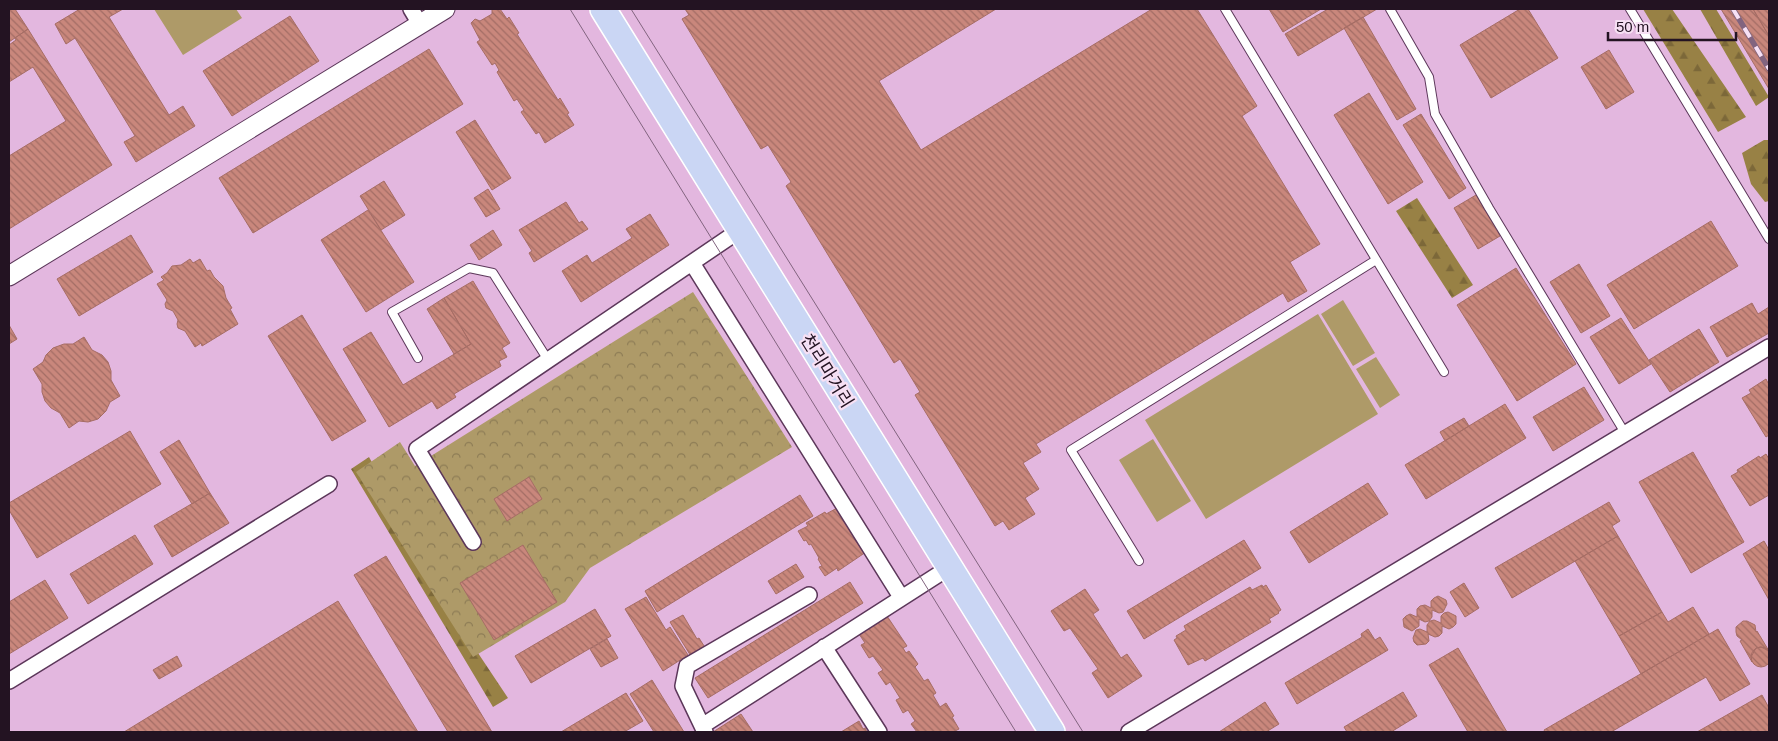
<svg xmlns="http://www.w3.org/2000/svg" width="1778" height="741" viewBox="0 0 1778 741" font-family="Arial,'Noto Sans KR',sans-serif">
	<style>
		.forest { fill: url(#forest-firs) }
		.park { fill: url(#park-crowns) }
		.pitch { fill: #ae9a68 }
		.building { fill: url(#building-back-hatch); stroke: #a66d65 }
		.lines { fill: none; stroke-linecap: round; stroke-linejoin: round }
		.service-casing { stroke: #5c375a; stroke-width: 10 }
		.minor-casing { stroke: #5c375a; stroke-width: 18 }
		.tertiary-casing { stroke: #5c375a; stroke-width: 21 }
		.trunk-casing { stroke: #fff; stroke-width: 28 }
		.service { stroke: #fff; stroke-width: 8 }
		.minor { stroke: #fff; stroke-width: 15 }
		.tertiary { stroke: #fff; stroke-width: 19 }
		.trunk { stroke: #cad6f4; stroke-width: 25 }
		.tram { stroke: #82647f; stroke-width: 1 }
		.rail-casing { stroke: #82647f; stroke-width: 5.5 }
		.rail { stroke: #f7e0f4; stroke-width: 4; stroke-dasharray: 11; stroke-linecap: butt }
		.labels { text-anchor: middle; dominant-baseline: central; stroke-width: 4.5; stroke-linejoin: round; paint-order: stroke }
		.street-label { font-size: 18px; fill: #231322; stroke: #f7e0f4 }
	</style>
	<defs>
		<pattern id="forest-firs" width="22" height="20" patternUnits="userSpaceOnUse" patternTransform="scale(1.25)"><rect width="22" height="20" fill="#988145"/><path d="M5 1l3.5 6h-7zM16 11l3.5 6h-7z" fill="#7c6839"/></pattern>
		<pattern id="park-crowns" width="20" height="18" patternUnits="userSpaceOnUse" patternTransform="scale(1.25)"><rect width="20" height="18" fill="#ae9a68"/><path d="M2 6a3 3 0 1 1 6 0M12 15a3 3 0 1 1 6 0" fill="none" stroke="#8d7c55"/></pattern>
		<pattern id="building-back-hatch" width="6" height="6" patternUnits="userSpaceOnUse" patternTransform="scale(1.25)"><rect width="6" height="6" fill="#c9877c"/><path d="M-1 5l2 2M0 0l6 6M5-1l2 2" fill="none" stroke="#a36d65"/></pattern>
	</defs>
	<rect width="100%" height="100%" fill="#e3b7df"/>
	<!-- forest -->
	<path class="forest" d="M 1643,9 L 1672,9 L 1746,117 L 1718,132 Z
		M 1700,9 L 1716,9 L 1769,97 L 1756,106 Z
		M 1764,140 L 1769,140 L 1769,201 L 1765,202 L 1751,184 L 1742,153 Z
		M 1417,198 L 1473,285 L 1452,298 L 1396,211 Z
		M 369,457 L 476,650 L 508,698 L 493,707 L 351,469 Z"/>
	<!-- park -->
	<path class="park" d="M 693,292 L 792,447 L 590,568 L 565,602 L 473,657 L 356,472 L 400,442 L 415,466 Z"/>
	<!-- pitch -->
	<path class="pitch" d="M 154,9 L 236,9 L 242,18 L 183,55 Z
		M 1343,300 L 1375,353 L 1353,366 L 1321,314 Z
		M 1318,314 L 1378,414 L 1206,519 L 1145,420 Z
		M 1376,357 L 1400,395 L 1380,408 L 1356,369 Z
		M 1153,439 L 1191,501 L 1157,522 L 1119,460 Z"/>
	<!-- building -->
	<path class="building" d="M 9,9 L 15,9 L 28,29 L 9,42 Z
		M 80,9 L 123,9 L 109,17 L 169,115 L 183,106 L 195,126 L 136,162 L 124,142 L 135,136 L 75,38 L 66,44 L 55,24 Z
		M 492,9 L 500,9 L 507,19 L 509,17 L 519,33 L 517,34 L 558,100 L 560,98 L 569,113 L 567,114 L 574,125 L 545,143 L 539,132 L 536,134 L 521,112 L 524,110 L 517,99 L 514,101 L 497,72 L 499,70 L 495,63 L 492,65 L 477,42 L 480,40 L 471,23 L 475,19 L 480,21 L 492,14 Z
		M 685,9 L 996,9 L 879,81 L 921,150 L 1152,9 L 1197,9 L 1257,106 L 1242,116 L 1320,244 L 1290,262 L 1307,291 L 1288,302 L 1283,293 L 1036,444 L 1041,452 L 1023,463 L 1039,489 L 1025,498 L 1035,514 L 1009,530 L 1003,521 L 995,526 L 915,395 L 920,392 L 900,359 L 894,363 L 786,186 L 791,182 L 768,145 L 761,149 L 682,19 L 689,15 Z
		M 1269,9 L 1321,9 L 1283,32 Z
		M 1328,9 L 1377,9 L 1298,56 L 1285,34 Z
		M 1520,9 L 1528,9 L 1558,58 L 1491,98 L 1460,45 Z
		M 1721,9 L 1753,9 L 1769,36 L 1769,89 Z
		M 1753,9 L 1769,9 L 1769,36 Z
		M 290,16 L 319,61 L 232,116 L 203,71 Z
		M 1363,17 L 1416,109 L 1397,120 L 1344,28 Z
		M 28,29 L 112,165 L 9,229 L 9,156 L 66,121 L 33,67 L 9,82 L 9,45 L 16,40 L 15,38 Z
		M 429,49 L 463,104 L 253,233 L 219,178 Z
		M 1609,50 L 1634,92 L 1606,109 L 1581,67 Z
		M 1369,93 L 1423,182 L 1388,204 L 1334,115 Z
		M 1421,114 L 1466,188 L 1449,199 L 1403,125 Z
		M 475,120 L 511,178 L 492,190 L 456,132 Z
		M 384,181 L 405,215 L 381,230 L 360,196 Z
		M 488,189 L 500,209 L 486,217 L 474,198 Z
		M 1476,195 L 1500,236 L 1478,249 L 1454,208 Z
		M 566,202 L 579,223 L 582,221 L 588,229 L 534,262 L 529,253 L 532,251 L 519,230 Z
		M 368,210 L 414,282 L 366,312 L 321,240 Z
		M 650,214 L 669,245 L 581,302 L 562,271 L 587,255 L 592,263 L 632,238 L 626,229 Z
		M 1711,221 L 1738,266 L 1634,329 L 1607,285 Z
		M 493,230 L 502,245 L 479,260 L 470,245 Z
		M 131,235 L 153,272 L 79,316 L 57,279 Z
		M 190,259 L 193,263 L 200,259 L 207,271 L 210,270 L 214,277 L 223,286 L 226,298 L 232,308 L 230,309 L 238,324 L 202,346 L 201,343 L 195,347 L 185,331 L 178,328 L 177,324 L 178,320 L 173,311 L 166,308 L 165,304 L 167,300 L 157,284 L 164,280 L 161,277 L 167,273 L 172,266 L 181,265 Z
		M 1579,264 L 1610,316 L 1581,333 L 1550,282 Z
		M 1516,268 L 1576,364 L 1517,401 L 1457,305 Z
		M 473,281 L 510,343 L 502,348 L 507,357 L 499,361 L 501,366 L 454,394 L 456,397 L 437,409 L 432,401 L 389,427 L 343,349 L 371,332 L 403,385 L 471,344 L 444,298 Z
		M 444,298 L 471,344 L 454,354 L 427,309 Z
		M 1752,303 L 1758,314 L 1769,307 L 1769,333 L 1727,357 L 1710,327 Z
		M 302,315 L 366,421 L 332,441 L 268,336 Z
		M 1621,318 L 1651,364 L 1619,384 L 1590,337 Z
		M 9,325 L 17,339 L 9,344 Z
		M 1699,329 L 1719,362 L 1670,392 L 1649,360 Z
		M 84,337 L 92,350 L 102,355 L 108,362 L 111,371 L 111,380 L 120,396 L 110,402 L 106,411 L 98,419 L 88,422 L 79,421 L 69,428 L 60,413 L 51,408 L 45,401 L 42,392 L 42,384 L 33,369 L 43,362 L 46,355 L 53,348 L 64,344 L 73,344 Z
		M 1766,379 L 1768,383 L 1769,382 L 1769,435 L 1766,437 L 1742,398 L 1751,393 L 1749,390 Z
		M 1584,387 L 1604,420 L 1553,451 L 1533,417 Z
		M 1505,404 L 1526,438 L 1426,499 L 1405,465 Z
		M 1464,418 L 1469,426 L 1445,441 L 1440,432 Z
		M 130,431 L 161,484 L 37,558 L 9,510 L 9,503 Z
		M 179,440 L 210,493 L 192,504 L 160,452 Z
		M 1693,452 L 1744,542 L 1691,573 L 1639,482 Z
		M 1766,454 L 1769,459 L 1769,495 L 1750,506 L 1731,476 L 1738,472 L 1737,470 L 1759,456 L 1760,458 Z
		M 529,477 L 542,499 L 507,521 L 494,499 Z
		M 1368,483 L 1388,514 L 1309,563 L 1290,532 Z
		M 210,493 L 229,523 L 172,557 L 154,526 Z
		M 800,495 L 813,516 L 657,612 L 645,591 Z
		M 1609,502 L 1620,521 L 1612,526 L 1618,536 L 1512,598 L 1495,568 Z
		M 839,507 L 866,552 L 838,571 L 837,568 L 825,576 L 819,567 L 822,566 L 818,559 L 819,558 L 811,544 L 809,545 L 806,540 L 804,541 L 798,531 L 808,526 L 806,523 L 825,512 L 826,514 Z
		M 135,535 L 153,564 L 88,604 L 70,574 Z
		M 1618,536 L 1662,612 L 1619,636 L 1575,561 Z
		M 1244,540 L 1261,568 L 1144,639 L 1127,611 Z
		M 1764,541 L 1769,550 L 1769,600 L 1743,554 Z
		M 523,545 L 557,602 L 494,640 L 460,583 Z
		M 386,556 L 492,732 L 448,732 L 354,575 Z
		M 796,564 L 804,577 L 776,594 L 768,581 Z
		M 45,580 L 68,618 L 9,654 L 9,602 Z
		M 850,582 L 863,603 L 708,698 L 695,678 Z
		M 1464,583 L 1479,608 L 1465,617 L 1450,592 Z
		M 1262,585 L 1263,587 L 1266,585 L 1281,610 L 1278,612 L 1279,613 L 1269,619 L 1271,622 L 1205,661 L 1203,658 L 1188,665 L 1174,640 L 1177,638 L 1176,636 L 1186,630 L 1184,626 L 1250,587 L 1252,590 Z
		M 1085,589 L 1099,610 L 1093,614 L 1121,658 L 1127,654 L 1142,676 L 1108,698 L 1092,673 L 1098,669 L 1070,628 L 1064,631 L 1051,611 Z
		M 1438,596 L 1446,600 L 1447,604 L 1443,612 L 1439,613 L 1432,610 L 1432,617 L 1429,621 L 1425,622 L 1419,619 L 1419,626 L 1412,631 L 1404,627 L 1403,619 L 1406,616 L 1410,614 L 1417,617 L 1417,609 L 1420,606 L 1425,605 L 1431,608 L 1431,601 L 1434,598 Z
		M 646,597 L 666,630 L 670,627 L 688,655 L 663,671 L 625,609 Z
		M 338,601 L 418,732 L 124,732 Z
		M 1693,607 L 1709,634 L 1641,674 L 1619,636 L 1662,612 L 1668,622 Z
		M 595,609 L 611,636 L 531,683 L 515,656 Z
		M 1448,612 L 1456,616 L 1456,624 L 1453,627 L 1449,629 L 1442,626 L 1442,633 L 1439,636 L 1435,637 L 1428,634 L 1429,641 L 1426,644 L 1417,645 L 1414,642 L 1413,638 L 1416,630 L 1420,629 L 1427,632 L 1427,625 L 1430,621 L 1434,620 L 1441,623 L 1441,616 L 1444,613 Z
		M 885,613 L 907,646 L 903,648 L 906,653 L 909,651 L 918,664 L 915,667 L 924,681 L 928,679 L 936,693 L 933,695 L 940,707 L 946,703 L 954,716 L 952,717 L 959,729 L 953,732 L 917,732 L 911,724 L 915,721 L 908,710 L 903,713 L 896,700 L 900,698 L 890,682 L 886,685 L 878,673 L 883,670 L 873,656 L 869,658 L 861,645 L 865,643 L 857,631 Z
		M 683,615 L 697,639 L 699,638 L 706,649 L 692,658 L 670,622 Z
		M 1743,621 L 1747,621 L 1755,625 L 1756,632 L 1757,631 L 1769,651 L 1761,647 L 1756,648 L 1751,657 L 1752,662 L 1740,641 L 1742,640 L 1737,636 L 1736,632 L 1736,627 Z
		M 1368,629 L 1375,640 L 1380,637 L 1388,650 L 1297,704 L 1285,683 L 1362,637 L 1361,634 Z
		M 1718,629 L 1750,684 L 1720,701 L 1706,677 L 1611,732 L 1545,732 L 1544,730 Z
		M 607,639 L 618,658 L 601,667 L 590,649 Z
		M1751 657a10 10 0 1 1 20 0a10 10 0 1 1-20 0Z
		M 1458,648 L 1507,732 L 1468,732 L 1429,665 Z
		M 177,656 L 182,666 L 159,679 L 153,670 Z
		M 652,680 L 684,732 L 654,732 L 630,694 Z
		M 1403,692 L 1417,716 L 1391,732 L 1347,732 L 1344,727 Z
		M 626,693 L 643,721 L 624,732 L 561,732 Z
		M 1762,695 L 1769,708 L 1769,731 L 1767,732 L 1697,732 Z
		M 1265,702 L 1279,724 L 1266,732 L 1219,732 Z
		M 741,714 L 753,732 L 713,732 Z
		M 859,721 L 863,729 L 865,728 L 867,732 L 841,732 Z"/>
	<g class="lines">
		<!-- service casing -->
		<g class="service-casing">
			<path id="service" d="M 1225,9 L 1444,372
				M 1390,9 L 1429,77 L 1435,114 L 1489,208 L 1625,433
				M 1630,9 L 1769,239
				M 418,358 L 392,312 L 469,268 L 493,273 L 548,360
				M 1139,561 L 1071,450 L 1376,260"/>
		</g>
		<!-- minor casing -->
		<g class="minor-casing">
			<path id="minor" d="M 411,9 L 420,24
				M 692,263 L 901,597
				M 473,542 L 417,449 L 740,230
				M 824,647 L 879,732
				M 9,681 L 329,484
				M 702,726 L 950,567
				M 705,732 L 683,686 L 687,666 L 809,595
				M 1129,732 L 1769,347"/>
		</g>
		<!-- tertiary casing -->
		<g class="tertiary-casing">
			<path id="tertiary" d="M 9,276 L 445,9"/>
		</g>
		<!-- trunk casing -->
		<g class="trunk-casing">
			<path id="trunk" d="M 603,9 L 1052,732"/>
		</g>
		<!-- service -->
		<use href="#service" class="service"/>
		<!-- minor -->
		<use href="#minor" class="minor"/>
		<!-- tertiary -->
		<use href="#tertiary" class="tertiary"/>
		<!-- trunk -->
		<use href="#trunk" class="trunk"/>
		<!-- tram -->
		<path class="tram" d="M 570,9 L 1016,732
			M 631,9 L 1083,732"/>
		<!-- rail casing -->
		<g class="rail-casing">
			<path id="rail" d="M 1733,9 L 1769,69"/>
		</g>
		<!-- rail -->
		<use href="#rail" class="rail"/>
	</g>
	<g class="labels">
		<!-- street labels -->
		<g class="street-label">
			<text transform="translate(827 371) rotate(58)">천리마거리</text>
		</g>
	</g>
	<!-- border -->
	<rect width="1778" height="741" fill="none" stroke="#231322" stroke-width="20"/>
	<!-- scale -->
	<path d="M1608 32v8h128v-8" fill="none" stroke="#231322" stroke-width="2.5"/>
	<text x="1616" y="32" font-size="15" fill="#231322" stroke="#f7e0f4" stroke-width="4" paint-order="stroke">50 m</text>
</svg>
